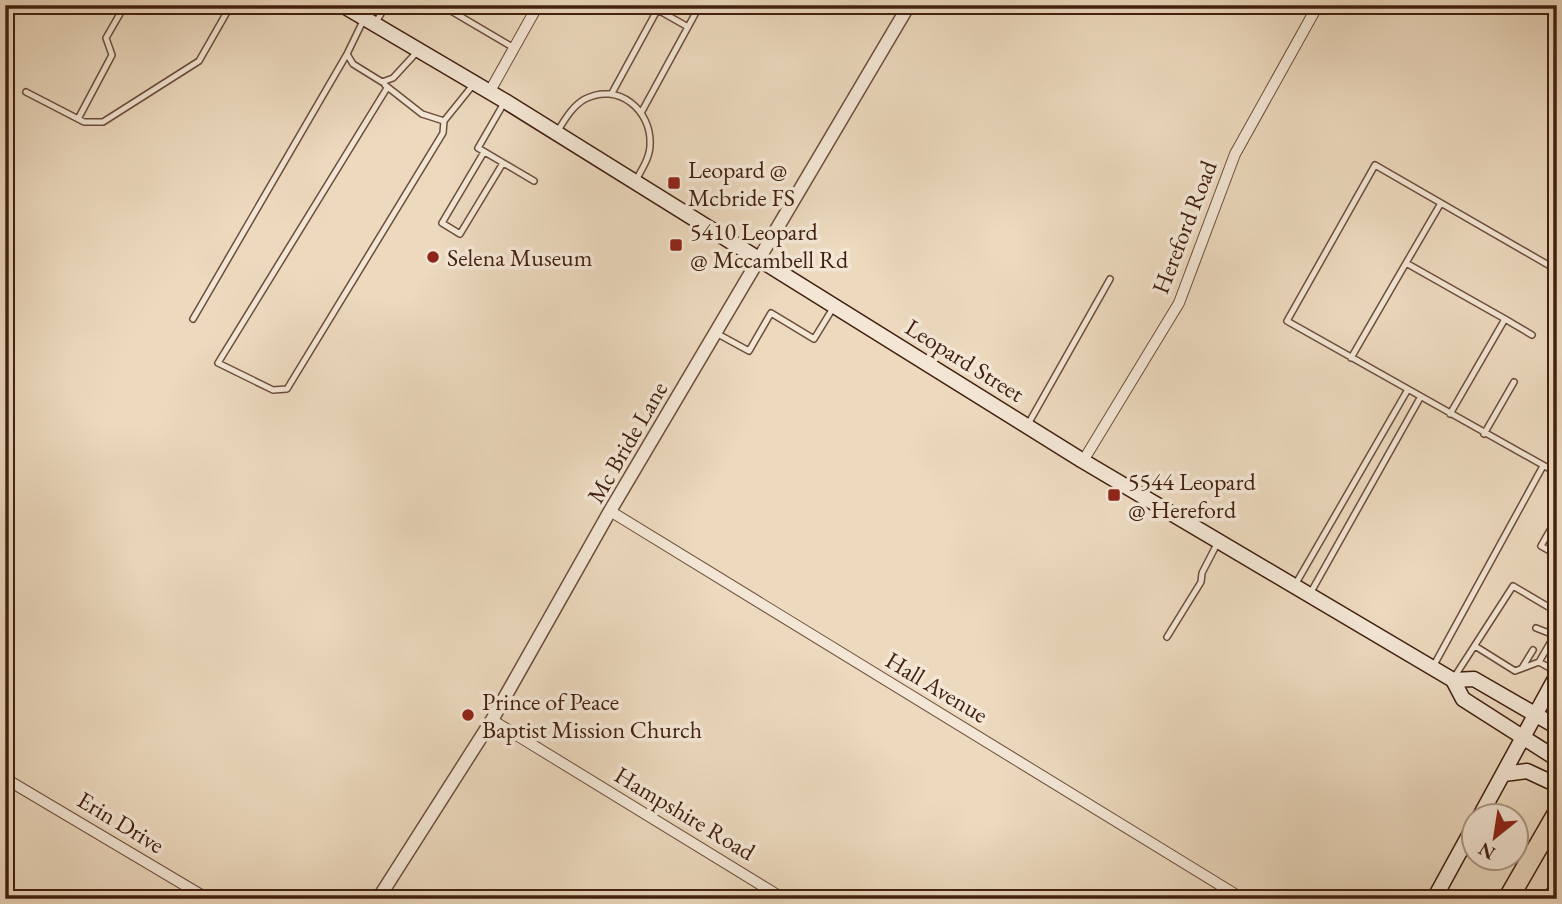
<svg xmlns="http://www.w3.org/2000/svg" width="1562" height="904" viewBox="0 0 1562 904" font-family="'EB Garamond',serif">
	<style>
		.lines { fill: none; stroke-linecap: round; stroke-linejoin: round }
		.service-casing { stroke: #6c4e3c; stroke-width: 8 }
		.minor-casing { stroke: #6c4e3c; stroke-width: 12 }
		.tertiary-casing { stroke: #6c4e3c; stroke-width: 15 }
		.secondary-casing { stroke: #422010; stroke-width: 17 }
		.motorway-casing { stroke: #422010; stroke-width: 22 }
		.service { stroke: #f3e6d5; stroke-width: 5 }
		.minor { stroke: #f3e6d5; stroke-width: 10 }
		.tertiary { stroke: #f3e6d5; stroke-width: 12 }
		.secondary { stroke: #f3e6d5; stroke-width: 14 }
		.motorway { stroke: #ecd9be; stroke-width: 19 }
		.poi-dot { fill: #8f2418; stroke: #f3e6d5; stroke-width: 2.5 }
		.labels { text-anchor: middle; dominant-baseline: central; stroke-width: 7; stroke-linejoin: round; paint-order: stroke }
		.poi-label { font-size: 24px; fill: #422010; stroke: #f3e6d5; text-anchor: start }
		.street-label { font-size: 24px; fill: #422010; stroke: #f3e6d5 }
	</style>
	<rect width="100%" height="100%" fill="#ecd9be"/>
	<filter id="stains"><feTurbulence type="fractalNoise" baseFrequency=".00286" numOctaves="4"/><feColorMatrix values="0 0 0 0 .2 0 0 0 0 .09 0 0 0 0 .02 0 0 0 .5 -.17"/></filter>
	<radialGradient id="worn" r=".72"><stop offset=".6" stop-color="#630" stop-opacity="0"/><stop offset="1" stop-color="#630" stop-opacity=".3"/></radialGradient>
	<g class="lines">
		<!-- service casing -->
		<g class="service-casing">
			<path id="service" d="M 441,5 L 514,48
				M 658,10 L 688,27
				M 363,21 L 347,54 L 353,64 L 382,82 L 393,78 L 417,52
				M 375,24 L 386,5
				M 385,85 L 422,114 L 444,121 L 473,85
				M 387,88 L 218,363 L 273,390 L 287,389 L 443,133 L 444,121
				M 26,92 L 84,122 L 103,122 L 199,61 L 231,5
				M 612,93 L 660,5
				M 504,103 L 478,148 L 534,181
				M 641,113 L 700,5
				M 78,119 L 112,55 L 106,38 L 125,5
				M 557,132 C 564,121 572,106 585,99 C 618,82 652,110 650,145 C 650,157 642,169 636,180
				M 484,152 L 442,223 L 460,234 L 503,163
				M 1406,263 L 1441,203
				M 1557,270 L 1375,165 L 1287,321 L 1557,473
				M 193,319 L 347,54
				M 1505,319 L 1532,335
				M 716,333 L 749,351 L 771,313 L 814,339 L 833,308
				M 1351,358 L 1406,263 L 1505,319 L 1450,414
				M 1027,426 L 1110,279
				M 1484,434 L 1514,382
				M 1557,518 L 1541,546 L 1557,555
				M 1295,585 L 1407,391
				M 1311,592 L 1420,398
				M 1536,628 L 1554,635
				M 1167,637 L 1201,582 L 1202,573 L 1218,542
				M 1475,646 L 1515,671 L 1539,662 L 1557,672
				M 1539,662 L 1557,631
				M 1434,665 L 1543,466
				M 1522,668 L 1533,650
				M 1455,676 L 1513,586 L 1557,612"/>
		</g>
		<!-- minor casing -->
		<g class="minor-casing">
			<path id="minor" d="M 490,91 L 538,5
				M 1083,461 L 1179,303 L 1235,154 L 1318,5
				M 610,511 L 1243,899
				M 492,720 L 784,899
				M 5,791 L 11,782 L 208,899"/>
		</g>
		<!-- tertiary casing -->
		<g class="tertiary-casing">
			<path id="tertiary" d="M 378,899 L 492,720 L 610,511 L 909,5"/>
		</g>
		<!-- secondary casing -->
		<g class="secondary-casing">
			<path id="secondary" d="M 342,5 L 505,101 L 1083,461 L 1453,680 L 1463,699 L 1557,759
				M 1453,680 L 1474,679 L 1557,727
				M 1504,774 L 1527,771 L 1557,785
				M 1480,816 L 1557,675
				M 1434,899 L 1474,826"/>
		</g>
		<!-- motorway casing -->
		<g class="motorway-casing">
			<path id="motorway" d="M 1508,899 L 1557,814
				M 1553,899 L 1557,892"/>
		</g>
		<!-- service -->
		<use href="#service" class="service"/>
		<!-- minor -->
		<use href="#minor" class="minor"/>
		<!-- tertiary -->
		<use href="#tertiary" class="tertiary"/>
		<!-- secondary -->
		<use href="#secondary" class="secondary"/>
		<!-- motorway -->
		<use href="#motorway" class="motorway"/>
	</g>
	<!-- markers -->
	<g class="poi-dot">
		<rect x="667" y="176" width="14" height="14" rx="3.5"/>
		<rect x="669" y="238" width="14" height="14" rx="3.5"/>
		<circle cx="433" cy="257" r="7"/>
		<rect x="1107" y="488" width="14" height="14" rx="3.5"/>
		<circle cx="468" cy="715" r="7"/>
	</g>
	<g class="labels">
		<!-- poi labels -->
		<g class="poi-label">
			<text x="688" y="169">Leopard @<tspan x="688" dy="28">Mcbride FS</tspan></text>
			<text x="690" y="231">5410 Leopard<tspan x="690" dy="28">@ Mccambell Rd</tspan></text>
			<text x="447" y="257">Selena Museum</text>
			<text x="1128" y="481">5544 Leopard<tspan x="1128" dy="28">@ Hereford</tspan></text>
			<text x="482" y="701">Prince of Peace<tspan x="482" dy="28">Baptist Mission Church</tspan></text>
		</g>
		<!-- street labels -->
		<g class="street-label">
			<text transform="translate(1184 227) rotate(-69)">Hereford Road</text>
			<text transform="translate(965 360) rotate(32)">Leopard Street</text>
			<text transform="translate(627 442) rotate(-60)">Mc Bride Lane</text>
			<text transform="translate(937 687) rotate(31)">Hall Avenue</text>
			<text transform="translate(685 813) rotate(31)">Hampshire Road</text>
			<text transform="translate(121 822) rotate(31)">Erin Drive</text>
		</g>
	</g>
	<!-- margin -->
	<rect width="1562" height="904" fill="none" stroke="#ecd9be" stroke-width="28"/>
	<rect x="7" y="7" width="1548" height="890" fill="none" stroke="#422010" stroke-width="3.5"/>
	<rect x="14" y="14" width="1534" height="876" fill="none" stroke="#422010" stroke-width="2"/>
	<!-- north arrow -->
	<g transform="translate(1495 837) rotate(210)"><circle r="33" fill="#f3e6d5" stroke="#ac9786" stroke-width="2"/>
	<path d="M0-5L12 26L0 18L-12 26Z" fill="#8f2418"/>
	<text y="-10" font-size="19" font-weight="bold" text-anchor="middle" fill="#422010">N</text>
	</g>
	<rect width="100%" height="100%" filter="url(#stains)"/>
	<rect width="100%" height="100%" fill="url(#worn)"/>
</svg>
